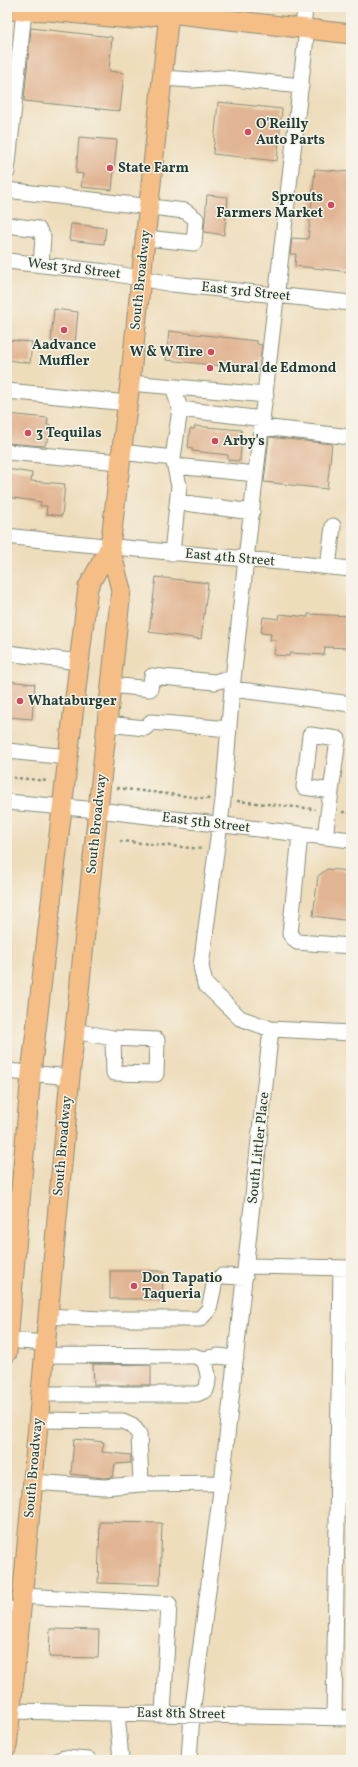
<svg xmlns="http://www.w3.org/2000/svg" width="358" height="1767" viewBox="0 0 358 1767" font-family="Vollkorn,serif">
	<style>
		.building { fill: #e1b593 }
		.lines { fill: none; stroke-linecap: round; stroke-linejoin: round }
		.minor-casing { stroke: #868d78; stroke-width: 17 }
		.major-casing { stroke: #868d78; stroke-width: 21 }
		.path { stroke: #868d78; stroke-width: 2.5; stroke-dasharray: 3 3; stroke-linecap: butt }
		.minor { stroke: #fff; stroke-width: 15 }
		.major { stroke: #f6be87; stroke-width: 19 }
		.poi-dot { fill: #d1495b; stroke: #f7f3e8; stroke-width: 1.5 }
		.labels { text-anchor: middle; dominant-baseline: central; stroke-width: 3; stroke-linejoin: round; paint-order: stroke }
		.poi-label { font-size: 14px; font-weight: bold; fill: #1f3d34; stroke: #f7f3e8; text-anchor: start }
		.street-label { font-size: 14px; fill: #1f3d34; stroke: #f7f3e8 }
	</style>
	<rect width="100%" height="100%" fill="#f7f3e8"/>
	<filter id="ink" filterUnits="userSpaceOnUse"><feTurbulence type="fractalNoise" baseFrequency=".025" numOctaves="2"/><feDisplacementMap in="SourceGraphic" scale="8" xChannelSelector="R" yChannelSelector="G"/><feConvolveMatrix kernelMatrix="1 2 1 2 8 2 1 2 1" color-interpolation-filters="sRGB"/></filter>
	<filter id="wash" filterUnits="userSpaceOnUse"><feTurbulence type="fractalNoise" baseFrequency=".012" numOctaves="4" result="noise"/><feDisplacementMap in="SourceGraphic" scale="16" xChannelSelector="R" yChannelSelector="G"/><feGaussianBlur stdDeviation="0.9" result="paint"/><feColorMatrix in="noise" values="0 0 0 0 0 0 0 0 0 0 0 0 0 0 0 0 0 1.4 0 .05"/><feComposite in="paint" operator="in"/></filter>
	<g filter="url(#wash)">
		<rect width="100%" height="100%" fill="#edb"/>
		<g id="blocks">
			<!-- building -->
			<path class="building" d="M 31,28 L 112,37 L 109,71 L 124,73 L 120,111 L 24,101 Z
				M 218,102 L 282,109 L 277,161 L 213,154 Z
				M 79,137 L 117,140 L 112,190 L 81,187 L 83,174 L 76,173 Z
				M 315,169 L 351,172 L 351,272 L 295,266 L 296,254 L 290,254 L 292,238 L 308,239 Z
				M 207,195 L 228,197 L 224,235 L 204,232 Z
				M 71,224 L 106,228 L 104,244 L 69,240 Z
				M 54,309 L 78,312 L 75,344 L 51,341 Z
				M 169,331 L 257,341 L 257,344 L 262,345 L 259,370 L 166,360 Z
				M 7,340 L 32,342 L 30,363 L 7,360 Z
				M 7,414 L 48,418 L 47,425 L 50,425 L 48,441 L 46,441 L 45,446 L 7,443 Z
				M 195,426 L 241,430 L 242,435 L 240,461 L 228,460 L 228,455 L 192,451 L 192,448 L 188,447 L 190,429 L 194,429 Z
				M 269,437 L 332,444 L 327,489 L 264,482 Z
				M 7,469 L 32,473 L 31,481 L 65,484 L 62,516 L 46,514 L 47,506 L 40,506 L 41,502 L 7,497 Z
				M 156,577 L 208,583 L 201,639 L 149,632 Z
				M 280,614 L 308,617 L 308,614 L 351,616 L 351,648 L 325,647 L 324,655 L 290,653 L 289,656 L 274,655 L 276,640 L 270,640 L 271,634 L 261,633 L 263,617 L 279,619 Z
				M 7,681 L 35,684 L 32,719 L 7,717 Z
				M 327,869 L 351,871 L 351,921 L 313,916 L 318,876 Z
				M 110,1271 L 163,1271 L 162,1299 L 110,1299 Z
				M 93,1364 L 151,1365 L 151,1385 L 94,1385 Z
				M 74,1439 L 104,1442 L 102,1452 L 131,1455 L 131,1463 L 115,1464 L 113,1477 L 104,1478 L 71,1474 Z
				M 100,1522 L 162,1523 L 160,1585 L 98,1583 Z
				M 50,1629 L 99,1630 L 98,1658 L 49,1657 Z"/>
		</g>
	</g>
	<g filter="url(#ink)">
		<use href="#blocks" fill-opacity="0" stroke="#868d78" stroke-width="1"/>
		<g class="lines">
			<!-- minor casing -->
			<g class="minor-casing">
				<path id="minor" d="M 303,28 L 305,7
					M 307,29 L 246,559 L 232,689 L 223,800 L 201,966 L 205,984 L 240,1018 L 271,1029 L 351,1033
					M 162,78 L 192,80 L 224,78 L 301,86
					M 7,172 L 24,11
					M 7,190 L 185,211 L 196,219 L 194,243 L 145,238
					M 7,225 L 38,229 L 43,237 L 41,265
					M 7,261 L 106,272 L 172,284 L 351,303
					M 130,383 L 266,395
					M 7,391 L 127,403
					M 180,409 L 263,419
					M 262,427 L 351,437
					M 7,452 L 120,462
					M 121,452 L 173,458
					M 175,466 L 256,474
					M 178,502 L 252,512
					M 7,536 C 121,549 236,557 351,569
					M 172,553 L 179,486 L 173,458 L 180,409 L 173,387
					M 328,567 L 333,526
					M 7,653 L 79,662
					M 111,685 L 150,689 L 152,676 L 215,682 L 222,680 L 233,680
					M 232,689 L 351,704
					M 107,724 L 145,728 L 151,722 L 229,729
					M 7,751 L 68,757
					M 7,802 L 98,810 L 351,840
					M 300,835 L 290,934 L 297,942 L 351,946
					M 325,837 L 338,739 L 310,735 L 304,787 L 331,791
					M 74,1031 L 113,1038 L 157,1040 L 156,1074 L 114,1073 L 113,1038
					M 7,1071 L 70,1077
					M 246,1266 L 351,1268
					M 47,1316 L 100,1319 L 200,1319 L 209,1309 L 215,1281 L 222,1276 L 245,1277
					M 7,1340 L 45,1343
					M 203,1359 L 218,1356 L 236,1358
					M 40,1394 L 197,1394 L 206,1390 C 210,1379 208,1370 203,1359 L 194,1356 L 44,1355
					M 38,1420 L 123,1421 L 132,1425 L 139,1434 L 141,1484
					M 33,1482 L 104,1487 L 141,1484 L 222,1483
					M 22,1596 L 169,1604 L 163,1714
					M 7,1609 L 21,1610
					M 11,1711 L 351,1718
					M 117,1713 L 121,1760
					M 334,1718 L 341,1268
					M 58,1760 L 64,1758 L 89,1760
					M 189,1760 L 192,1714 L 222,1483 L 271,1029"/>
			</g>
			<!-- major casing -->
			<g class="major-casing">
				<path id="major" d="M 7,10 L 49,11 L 130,19 L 169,13 L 351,34
					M 7,1353 L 31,1073 L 88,587 L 110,547
					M 7,1747 L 21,1610 L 70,1077 L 121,590 L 110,547 L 130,383 L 169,13 L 172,7"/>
			</g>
			<!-- path -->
			<path class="path" d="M 7,777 L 48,781
				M 117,788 L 210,799
				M 237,801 L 315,809
				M 342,812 L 351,813
				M 120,841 L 202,849"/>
			<!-- minor -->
			<use href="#minor" class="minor"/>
			<!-- major -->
			<use href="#major" class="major"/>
		</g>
	</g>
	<!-- markers -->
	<g class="poi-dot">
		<circle cx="248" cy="132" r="4"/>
		<circle cx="110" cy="168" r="4"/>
		<circle cx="331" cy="205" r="4"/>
		<circle cx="64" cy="330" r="4"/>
		<circle cx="211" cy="352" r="4"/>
		<circle cx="210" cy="368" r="4"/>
		<circle cx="28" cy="433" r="4"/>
		<circle cx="215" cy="441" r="4"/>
		<circle cx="20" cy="701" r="4"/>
		<circle cx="134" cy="1286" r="4"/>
	</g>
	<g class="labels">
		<!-- poi labels -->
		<g class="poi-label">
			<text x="256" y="124">O'Reilly<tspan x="256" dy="16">Auto Parts</tspan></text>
			<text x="118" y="168">State Farm</text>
			<text x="323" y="197" text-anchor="end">Sprouts<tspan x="323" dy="16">Farmers Market</tspan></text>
			<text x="64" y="345" text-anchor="middle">Aadvance<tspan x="64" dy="16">Muffler</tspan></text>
			<text x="203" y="352" text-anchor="end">W &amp; W Tire</text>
			<text x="218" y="368">Mural de Edmond</text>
			<text x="36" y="433">3 Tequilas</text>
			<text x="223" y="441">Arby's</text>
			<text x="28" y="701">Whataburger</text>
			<text x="142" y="1278">Don Tapatio<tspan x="142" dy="16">Taqueria</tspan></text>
		</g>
		<!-- street labels -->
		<g class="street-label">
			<text transform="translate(74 269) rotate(7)">West 3rd Street</text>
			<text transform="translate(141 280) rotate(-84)">South Broadway</text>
			<text transform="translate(246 292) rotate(6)">East 3rd Street</text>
			<text transform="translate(230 558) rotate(5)">East 4th Street</text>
			<text transform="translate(206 823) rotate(7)">East 5th Street</text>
			<text transform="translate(97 824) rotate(-84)">South Broadway</text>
			<text transform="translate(63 1146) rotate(-85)">South Broadway</text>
			<text transform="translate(259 1148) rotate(-84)">South Littler Place</text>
			<text transform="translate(34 1468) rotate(-85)">South Broadway</text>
			<text transform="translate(181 1714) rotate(1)">East 8th Street</text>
		</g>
	</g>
	<!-- margin -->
	<rect width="358" height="1767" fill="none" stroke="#f7f3e8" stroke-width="24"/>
</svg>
